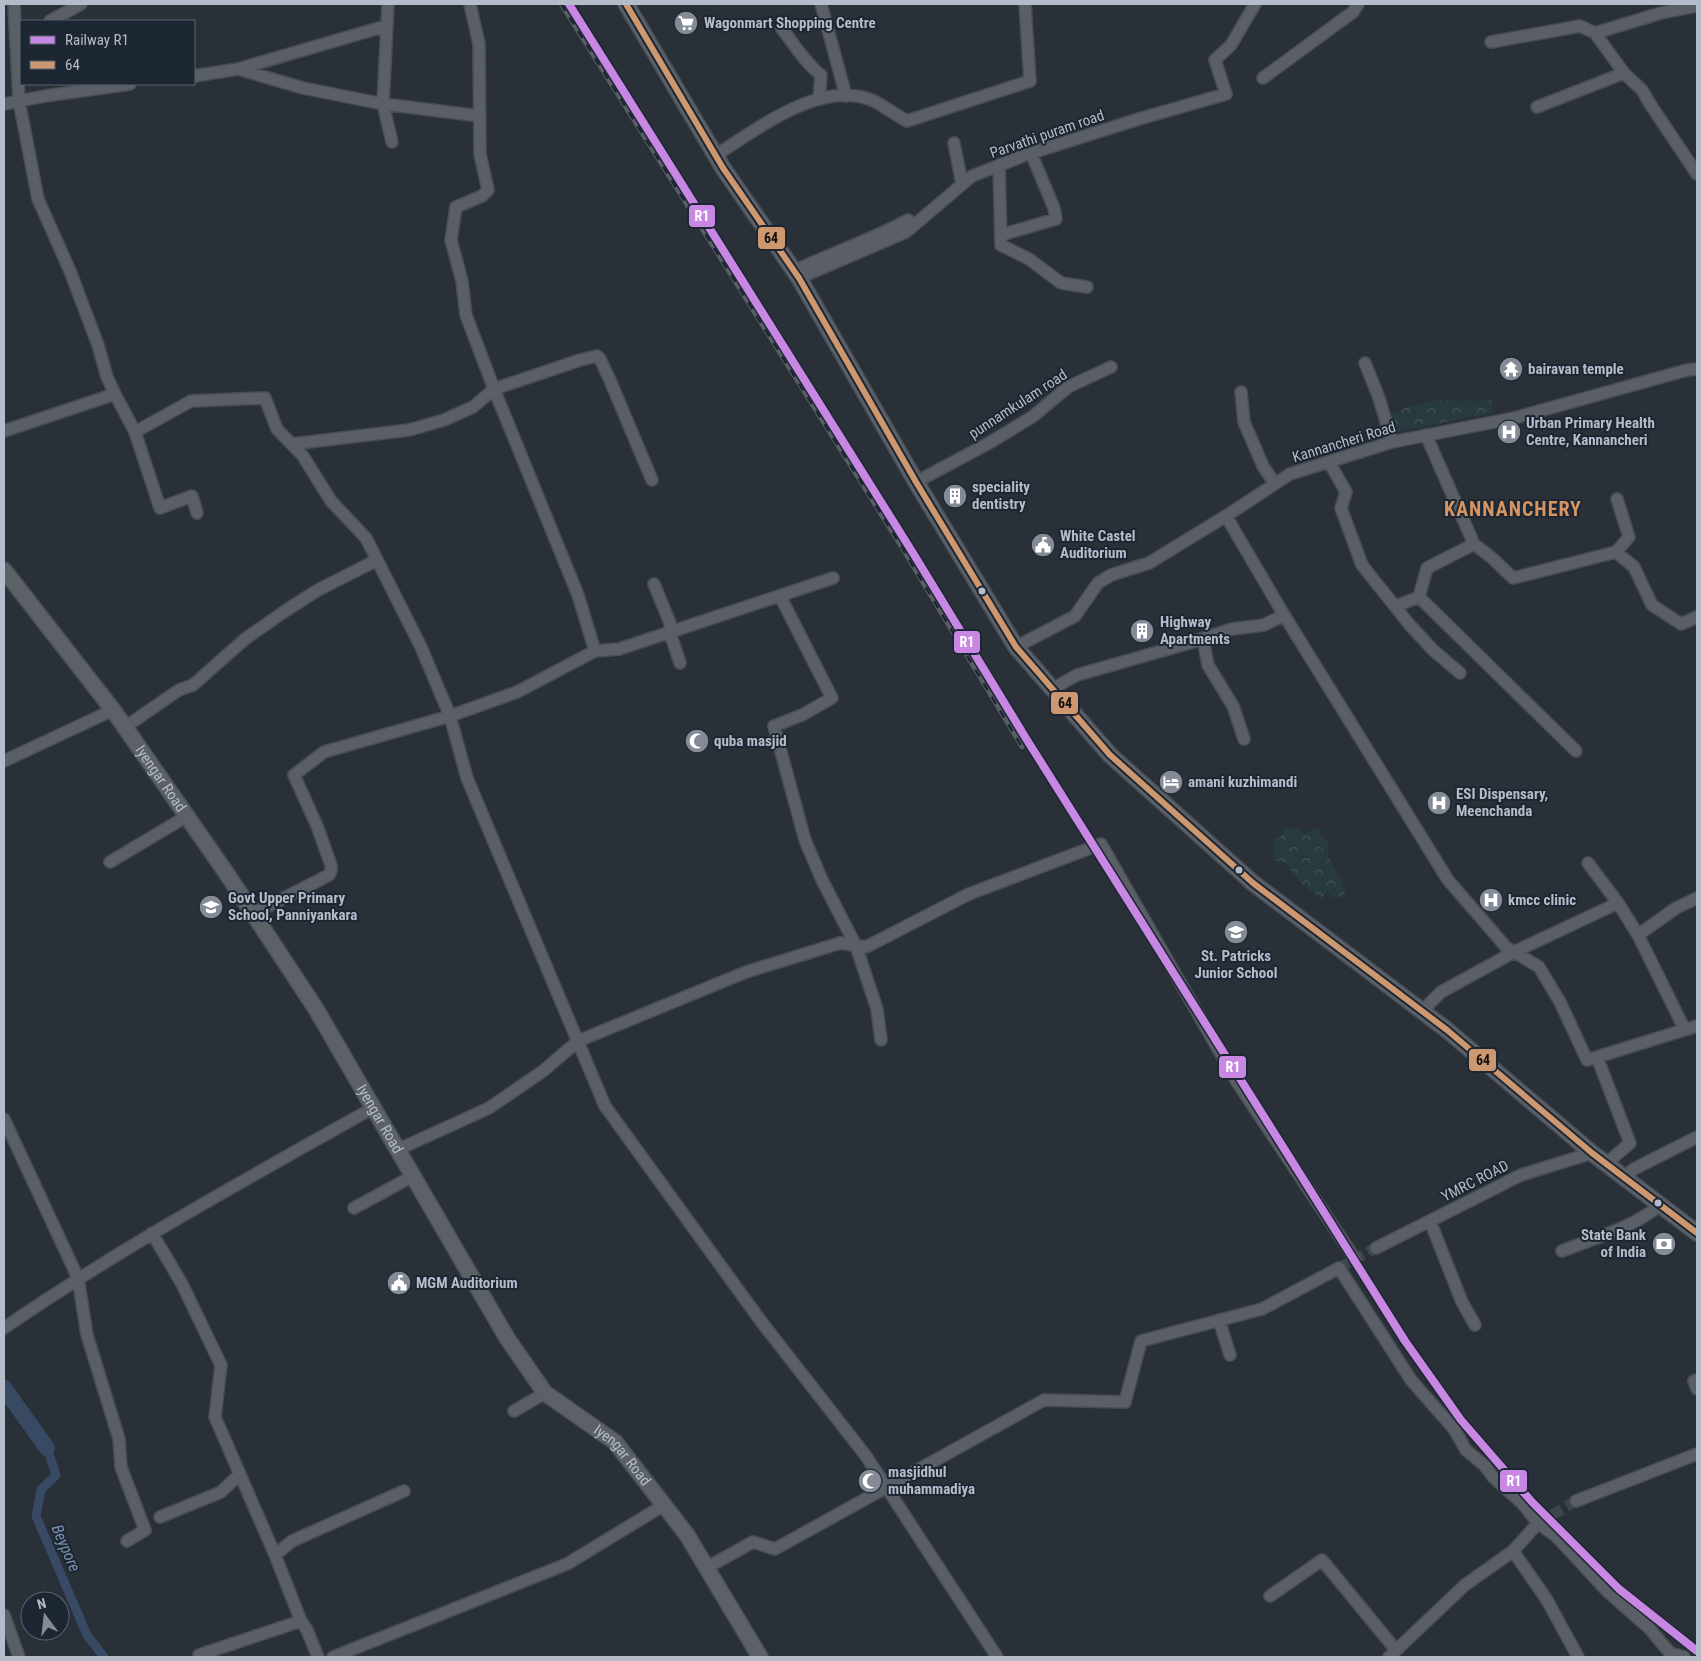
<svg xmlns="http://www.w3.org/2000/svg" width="1701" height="1661" viewBox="0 0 1701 1661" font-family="'Roboto Condensed',sans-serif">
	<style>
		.park { fill: url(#park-crowns) }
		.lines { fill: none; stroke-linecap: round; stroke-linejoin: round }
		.canal { stroke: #384963; stroke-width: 9 }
		.river { stroke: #384963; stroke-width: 16 }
		.minor-tunnel { stroke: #3f454e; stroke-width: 11; stroke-dasharray: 11 5.5; stroke-linecap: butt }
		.minor-casing { stroke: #484c53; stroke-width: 14 }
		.major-casing { stroke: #484c55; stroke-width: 18 }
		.minor { stroke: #5a5e66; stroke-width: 11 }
		.major { stroke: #5c6168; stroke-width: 15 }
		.rail-casing { stroke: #595d64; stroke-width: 4.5 }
		.rail { stroke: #1d2633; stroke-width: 2.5; stroke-dasharray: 8; stroke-linecap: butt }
		.bus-1-casing { stroke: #1d2633; stroke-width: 10 }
		.bus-1 { stroke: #cd976f; stroke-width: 6 }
		.rail-1-casing { stroke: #1d2633; stroke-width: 11 }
		.rail-1 { stroke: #c787e3; stroke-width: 8 }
		.bus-dot { fill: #b4bcc9; stroke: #1d2633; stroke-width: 2 }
		.labels { text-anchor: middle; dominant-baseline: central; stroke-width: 4; stroke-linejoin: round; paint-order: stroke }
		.poi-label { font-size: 15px; font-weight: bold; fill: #b4bcc9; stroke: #1d2633; text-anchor: start }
		.street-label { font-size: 15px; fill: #b4bcc9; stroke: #1d2633 }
		.water-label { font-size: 16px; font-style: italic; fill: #7c92b1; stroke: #1d2633 }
		.district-label { font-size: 20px; font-weight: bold; letter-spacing: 1px; fill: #d59563; stroke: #1d2633 }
		.line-badge { stroke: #1d2633; stroke-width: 2 }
		.badge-label { font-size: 14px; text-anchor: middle; font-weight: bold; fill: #fff }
		.pale-badge-label { font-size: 14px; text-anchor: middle; font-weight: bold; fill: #111 }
	</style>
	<defs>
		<pattern id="park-crowns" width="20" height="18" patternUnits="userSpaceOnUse" patternTransform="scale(1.25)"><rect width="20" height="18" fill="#273a3e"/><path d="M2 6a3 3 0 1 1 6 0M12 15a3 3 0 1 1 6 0" fill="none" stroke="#445559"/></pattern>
	</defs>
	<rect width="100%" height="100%" fill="#2a3038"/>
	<!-- park -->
	<path class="park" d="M 1493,399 L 1491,413 L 1393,433 L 1389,414 C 1401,410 1414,404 1427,402 C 1448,398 1472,404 1493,399 Z
		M 1321,827 L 1320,834 L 1328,841 L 1328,857 L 1342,882 L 1345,894 L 1342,897 L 1333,898 L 1329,893 L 1325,894 L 1322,899 L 1303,885 L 1284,862 L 1273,861 L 1273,842 L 1283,834 L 1283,828 L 1301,829 L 1304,833 Z"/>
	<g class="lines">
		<!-- canal -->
		<path class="canal" d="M 47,1448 L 56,1475 L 41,1490 L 36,1516 L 87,1635 L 104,1657"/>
		<!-- river -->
		<path class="river" d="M 4,1388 L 47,1448"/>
		<!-- minor-tunnel -->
		<path class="minor-tunnel" d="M 1339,1268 L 1376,1248
			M 1538,1523 L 1576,1501"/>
		<!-- minor casing -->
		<g class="minor-casing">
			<path id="minor" d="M 14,4 L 19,101 L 38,199 L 70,271 L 98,345 L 107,377 L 115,394
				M 388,4 L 383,104 L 392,142
				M 470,4 L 479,44 L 480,154 L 488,190 L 482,196 L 456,207 L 451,240 L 462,281 L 466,315 L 494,389 L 578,595 L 595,651
				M 821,4 L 846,96
				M 50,21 L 81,4
				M 782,29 C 795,45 805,63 821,75 L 819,98
				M 1595,33 L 1661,13 L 1697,6
				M 1491,42 L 1580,26 L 1595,33 L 1624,73
				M 238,69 L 386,26
				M 194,76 L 238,69 L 303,88 L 383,104 L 480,116
				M 1263,78 L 1353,12 L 1358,4
				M 4,104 L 45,96 L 130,84
				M 1537,107 L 1624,73 L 1642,90 L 1650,104 L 1697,174
				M 954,143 L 962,184
				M 716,155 C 758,129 821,78 874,101 C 885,107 896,115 907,121 L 1030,81 L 1025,4
				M 999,165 L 1001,245 L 1029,259 L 1061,283 L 1087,287
				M 1001,235 L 1056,219 L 1054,208 L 1031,153
				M 794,271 C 832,253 871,240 908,220
				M 799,278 L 906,232 L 972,176 L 1031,153 L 1142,118 L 1226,94 L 1215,60 L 1231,45 L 1255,4
				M 1365,363 L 1379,398 L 1392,442
				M 1241,392 L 1244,422 L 1263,466 L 1275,484
				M 4,431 L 115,394 L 135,432 L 191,401 L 265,398 L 277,429 L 303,456 L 331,501 L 366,538 L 421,647 L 450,716 L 467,778 L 605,1106 L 760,1320 L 866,1456 L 997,1657
				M 135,432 L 160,508 L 192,496 L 197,513
				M 1426,435 L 1474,544
				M 292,444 L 409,430 L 444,420 L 473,407 L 494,389 L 580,360 L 597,356 L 600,359 L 609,378 L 652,480
				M 1329,462 L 1346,492 L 1341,508 L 1362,565 L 1409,624 L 1433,650 L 1460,673
				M 916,482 L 989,443 L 1032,417 L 1068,387 L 1111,367
				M 1226,516 L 1284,615 L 1448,880 L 1506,947 L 1539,967 L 1560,1002 L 1587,1060 L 1697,1026
				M 1616,552 L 1629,537 L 1617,499
				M 654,584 L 670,623 L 670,633 L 680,663
				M 780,596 L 832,698 L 802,715 L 774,726 L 805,840 L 822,880 L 856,946 L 877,1009 L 881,1040
				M 1419,597 L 1427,568 L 1474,544 L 1492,558 L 1513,578 L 1616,552 L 1634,567 L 1652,605 L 1681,624 L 1697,617
				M 1396,606 L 1419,597 L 1576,751
				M 1203,639 L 1208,665 L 1233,706 L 1244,739
				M 1016,647 L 1075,616 L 1098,583 L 1111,575 L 1149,563 L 1226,516 L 1290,474 L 1392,442 L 1514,418 L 1687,370 L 1697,369
				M 1052,689 L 1077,675 L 1186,644 L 1232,629 L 1264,625 L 1284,615
				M 125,727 L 179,690 L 193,685 L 245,639 L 285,611 L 318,590 L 377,560
				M 4,761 L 113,710
				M 110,862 L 187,816
				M 1588,863 L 1618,903 L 1638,935 L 1685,1030
				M 253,914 L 329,875 L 331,871 L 331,865 L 317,826 L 294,775 L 324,752 L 450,716 L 517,692 L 595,651 L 619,649 L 833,578
				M 1638,935 L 1676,908 L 1697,898
				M 1422,1011 L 1441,992 L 1514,952 L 1618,903
				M 1597,1057 L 1630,1143 L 1607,1163
				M 4,1119 L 78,1278 L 87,1335 L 119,1439 L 121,1467 L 145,1530 L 127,1541
				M 397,1150 L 489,1108 L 543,1071 L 578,1041 L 746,972 L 840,943 L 866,947 L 969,894 L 1101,844 L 1237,1082 L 1355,1259
				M 1624,1177 L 1634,1169 L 1697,1137
				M 354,1208 L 413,1176
				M 1430,1221 L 1462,1302 L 1475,1325
				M 152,1233 L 182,1284 L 221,1365 L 215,1417 L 275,1555
				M 1376,1248 L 1521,1175 L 1592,1153
				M 1562,1251 C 1594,1238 1633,1228 1660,1205
				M 1219,1320 L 1230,1355
				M 4,1328 C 122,1247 248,1178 373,1108
				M 1697,1380 L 1694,1381 L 1697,1389
				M 514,1411 L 545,1393
				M 1576,1501 L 1697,1454
				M 160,1517 L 221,1492 L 240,1474
				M 1513,1551 L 1547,1600 L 1578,1657
				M 706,1568 L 753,1542 L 775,1549 L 1044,1400 L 1125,1402 L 1141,1341 L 1262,1309 L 1339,1268 L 1411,1380 L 1454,1429 L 1466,1450 L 1485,1466 L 1493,1477 L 1522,1503 L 1538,1523 L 1556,1536 L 1607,1591 L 1649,1628 L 1670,1653 L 1684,1657
				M 1270,1596 L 1322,1560 L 1396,1650
				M 4,1615 L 19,1657
				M 301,1621 L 307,1630 L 318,1657
				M 199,1655 L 301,1621 L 275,1555 L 292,1541 L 404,1491
				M 333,1657 L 567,1564 L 664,1505
				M 1389,1657 L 1465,1585 L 1513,1551 L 1538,1523"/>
		</g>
		<!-- major casing -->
		<g class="major-casing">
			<g id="major">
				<path d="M 626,4 L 723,168 L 799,278 L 916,482 L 1016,647 L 1110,755 L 1253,883 L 1447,1030 L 1592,1153 L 1697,1233"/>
				<path id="s1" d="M 4,570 L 113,710 L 227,874 L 316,1009 L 507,1338 L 545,1393 L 615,1442 L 687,1535 L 760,1657"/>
			</g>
		</g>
		<!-- minor -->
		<use href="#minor" class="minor"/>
		<!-- major -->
		<use href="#major" class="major"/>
		<!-- rail casing -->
		<g class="rail-casing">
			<path id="rail" d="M 561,4 L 899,543 L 1022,747"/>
		</g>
		<!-- rail -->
		<use href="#rail" class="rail"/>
		<!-- bus-1 casing -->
		<g class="bus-1-casing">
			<path id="bus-1" d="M 626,4 L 723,168 L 799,278 L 916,482 L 1016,647 L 1110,755 L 1253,883 L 1447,1030 L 1592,1153 L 1697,1233"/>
		</g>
		<!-- bus-1 -->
		<use href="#bus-1" class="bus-1"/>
		<!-- rail-1 casing -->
		<g class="rail-1-casing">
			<path id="rail-1" d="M 569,4 L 913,553 L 1027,740 L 1405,1341 L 1461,1420 L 1532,1502 L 1619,1589 L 1697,1651"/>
		</g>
		<!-- rail-1 -->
		<use href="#rail-1" class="rail-1"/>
	</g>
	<!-- icons -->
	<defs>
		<g id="supermarket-disc" transform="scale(1.25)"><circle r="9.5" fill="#848b96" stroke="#1d2633"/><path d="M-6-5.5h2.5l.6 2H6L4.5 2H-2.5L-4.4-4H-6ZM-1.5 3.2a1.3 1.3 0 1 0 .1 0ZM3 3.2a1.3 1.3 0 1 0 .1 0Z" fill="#fff"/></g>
		<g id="temple-disc" transform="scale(1.25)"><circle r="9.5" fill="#848b96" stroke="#1d2633"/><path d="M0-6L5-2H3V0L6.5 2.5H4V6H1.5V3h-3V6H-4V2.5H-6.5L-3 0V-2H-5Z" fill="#fff"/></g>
		<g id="hospital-disc" transform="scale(1.25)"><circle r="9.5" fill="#848b96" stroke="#1d2633"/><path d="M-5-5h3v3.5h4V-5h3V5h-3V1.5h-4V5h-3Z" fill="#fff"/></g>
		<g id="building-disc" transform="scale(1.25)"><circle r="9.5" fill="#848b96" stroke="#1d2633"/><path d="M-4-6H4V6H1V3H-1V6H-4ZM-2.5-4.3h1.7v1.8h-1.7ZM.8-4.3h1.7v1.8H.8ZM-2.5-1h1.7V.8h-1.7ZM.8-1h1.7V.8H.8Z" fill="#fff"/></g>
		<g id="civic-disc" transform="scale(1.25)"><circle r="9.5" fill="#848b96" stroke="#1d2633"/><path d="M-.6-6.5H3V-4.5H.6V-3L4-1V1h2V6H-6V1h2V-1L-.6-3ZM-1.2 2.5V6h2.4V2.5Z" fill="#fff"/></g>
		<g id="mosque-disc" transform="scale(1.25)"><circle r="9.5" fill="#848b96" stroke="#1d2633"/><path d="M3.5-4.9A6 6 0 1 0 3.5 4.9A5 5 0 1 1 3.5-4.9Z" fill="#fff"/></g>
		<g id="hotel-disc" transform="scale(1.25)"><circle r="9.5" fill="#848b96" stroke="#1d2633"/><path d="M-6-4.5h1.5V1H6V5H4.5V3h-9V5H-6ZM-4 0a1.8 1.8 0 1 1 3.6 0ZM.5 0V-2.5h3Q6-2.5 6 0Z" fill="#fff"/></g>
		<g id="school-disc" transform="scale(1.25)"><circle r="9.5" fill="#848b96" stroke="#1d2633"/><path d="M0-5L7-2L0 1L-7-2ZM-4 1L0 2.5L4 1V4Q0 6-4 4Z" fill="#fff"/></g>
		<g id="bank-disc" transform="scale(1.25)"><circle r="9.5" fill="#848b96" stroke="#1d2633"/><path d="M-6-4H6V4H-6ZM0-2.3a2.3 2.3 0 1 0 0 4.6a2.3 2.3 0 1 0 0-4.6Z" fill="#fff"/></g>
	</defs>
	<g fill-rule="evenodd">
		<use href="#supermarket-disc" x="686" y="23"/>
		<use href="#temple-disc" x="1511" y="369"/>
		<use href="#hospital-disc" x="1509" y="432"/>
		<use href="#building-disc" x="955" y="496"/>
		<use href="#civic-disc" x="1043" y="545"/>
		<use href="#building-disc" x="1142" y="631"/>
		<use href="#mosque-disc" x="697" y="741"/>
		<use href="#hotel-disc" x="1171" y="782"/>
		<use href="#hospital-disc" x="1439" y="803"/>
		<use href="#hospital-disc" x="1491" y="900"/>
		<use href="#school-disc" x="211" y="907"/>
		<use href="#school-disc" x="1236" y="932"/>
		<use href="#bank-disc" x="1664" y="1244"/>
		<use href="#civic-disc" x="399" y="1283"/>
		<use href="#mosque-disc" x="870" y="1481"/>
	</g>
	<!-- markers -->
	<g class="bus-dot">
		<circle cx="982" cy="591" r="4.5"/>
		<circle cx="1239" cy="870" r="4.5"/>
		<circle cx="1658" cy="1203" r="4.5"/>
	</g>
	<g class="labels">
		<!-- poi labels -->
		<g class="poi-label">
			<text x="704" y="23">Wagonmart Shopping Centre</text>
			<text x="1528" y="369">bairavan temple</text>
			<text x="1526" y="423">Urban Primary Health<tspan x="1526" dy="17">Centre, Kannancheri</tspan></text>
			<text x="972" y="487">speciality<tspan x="972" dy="17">dentistry</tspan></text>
			<text x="1060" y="536">White Castel<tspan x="1060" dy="17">Auditorium</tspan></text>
			<text x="1160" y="622">Highway<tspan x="1160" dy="17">Apartments</tspan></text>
			<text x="714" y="741">quba masjid</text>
			<text x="1188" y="782">amani kuzhimandi</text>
			<text x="1456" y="794">ESI Dispensary,<tspan x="1456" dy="17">Meenchanda</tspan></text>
			<text x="228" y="898">Govt Upper Primary<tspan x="228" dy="17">School, Panniyankara</tspan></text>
			<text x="1508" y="900">kmcc clinic</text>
			<text x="1236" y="956" text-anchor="middle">St. Patricks<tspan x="1236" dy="17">Junior School</tspan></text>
			<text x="1646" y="1235" text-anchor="end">State Bank<tspan x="1646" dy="17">of India</tspan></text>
			<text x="416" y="1283">MGM Auditorium</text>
			<text x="888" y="1472">masjidhul<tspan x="888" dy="17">muhammadiya</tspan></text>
		</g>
		<!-- street labels -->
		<g class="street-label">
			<text transform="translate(1047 134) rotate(-19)">Parvathi puram road</text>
			<text transform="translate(1018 404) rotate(-33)">punnamkulam road</text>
			<text transform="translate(1344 442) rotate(-17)">Kannancheri Road</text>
			<text stroke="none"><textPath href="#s1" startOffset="261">Iyengar Road</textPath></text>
			<text stroke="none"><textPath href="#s1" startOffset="666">Iyengar Road</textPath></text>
			<text transform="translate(1475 1181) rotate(-27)">YMRC ROAD</text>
			<text stroke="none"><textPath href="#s1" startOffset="1086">Iyengar Road</textPath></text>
		</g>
		<!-- water labels -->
		<g class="water-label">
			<text transform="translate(66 1548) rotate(67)">Beypore</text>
		</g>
		<!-- district labels -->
		<g class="district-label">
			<text x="1513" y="509">KANNANCHERY</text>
		</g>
	</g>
	<g class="line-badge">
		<rect x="688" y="204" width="28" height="24" rx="5" fill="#c787e3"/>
		<rect x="757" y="226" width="29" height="24" rx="5" fill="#cd976f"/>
		<rect x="953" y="630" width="28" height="24" rx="5" fill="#c787e3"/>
		<rect x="1050" y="691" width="29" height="24" rx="5" fill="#cd976f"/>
		<rect x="1468" y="1048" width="29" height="24" rx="5" fill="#cd976f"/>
		<rect x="1218" y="1055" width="29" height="24" rx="5" fill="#c787e3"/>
		<rect x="1499" y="1469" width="29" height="24" rx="5" fill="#c787e3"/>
	</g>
	<g class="badge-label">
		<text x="702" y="221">R1</text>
		<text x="967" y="647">R1</text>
		<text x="1233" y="1072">R1</text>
		<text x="1514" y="1486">R1</text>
	</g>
	<g class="pale-badge-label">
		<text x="771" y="243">64</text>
		<text x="1065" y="708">64</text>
		<text x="1483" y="1065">64</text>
	</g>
	<!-- border -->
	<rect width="1701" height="1661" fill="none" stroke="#b4bcc9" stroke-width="10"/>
	<!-- legend -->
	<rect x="20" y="20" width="175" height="65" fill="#1d2633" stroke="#59626f"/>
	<rect x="30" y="36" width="25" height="8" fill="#c787e3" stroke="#59626f"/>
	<text x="65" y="45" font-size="15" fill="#b4bcc9">Railway R1</text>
	<rect x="30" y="61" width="25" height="8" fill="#cd976f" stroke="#59626f"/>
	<text x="65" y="70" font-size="15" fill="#b4bcc9">64</text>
	<!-- north arrow -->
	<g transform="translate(45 1616) rotate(345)"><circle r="24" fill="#1d2633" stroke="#59626f"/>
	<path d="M0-4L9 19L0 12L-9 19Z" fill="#848b96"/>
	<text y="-8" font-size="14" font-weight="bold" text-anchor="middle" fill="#b4bcc9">N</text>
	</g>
</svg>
